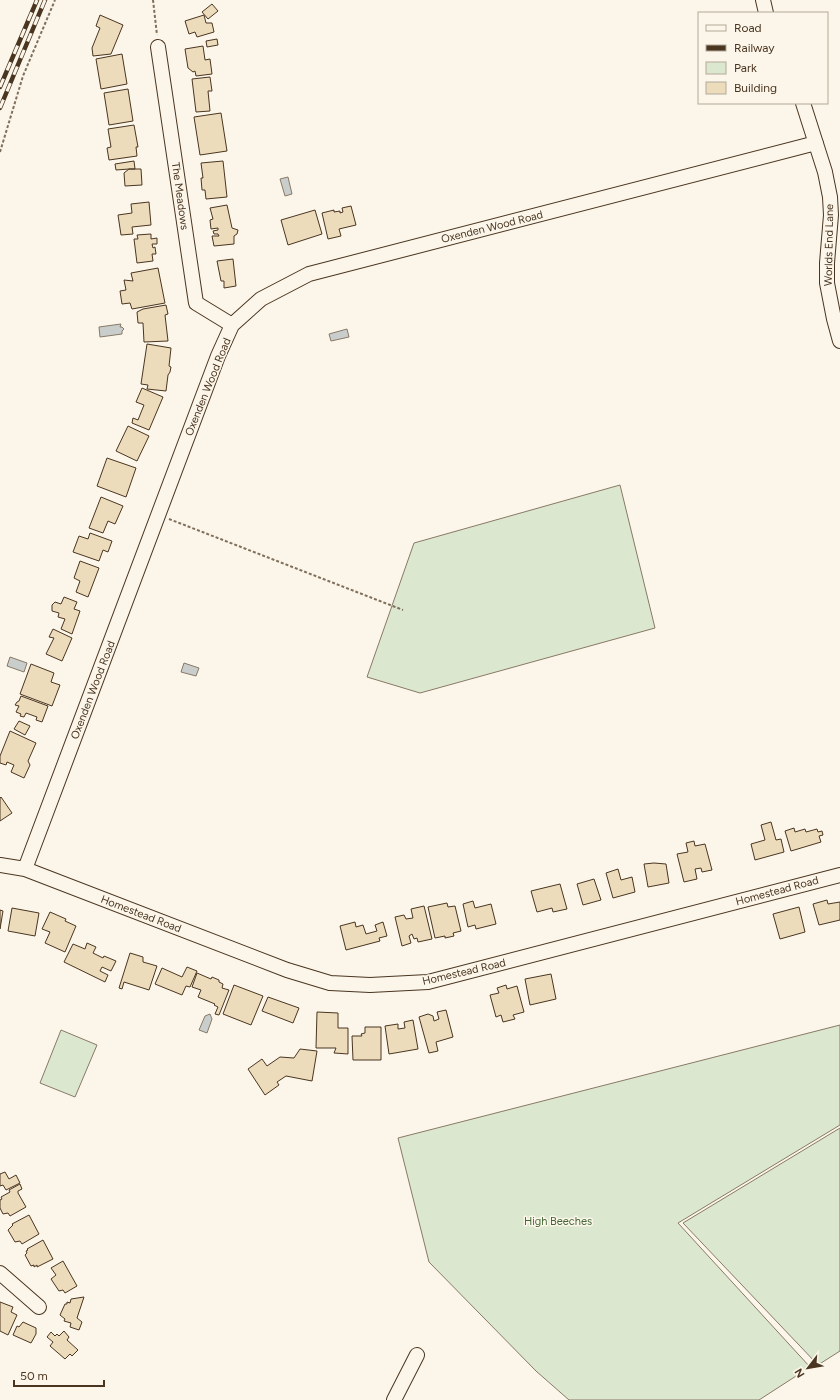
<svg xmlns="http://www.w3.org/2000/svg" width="840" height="1400" viewBox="0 0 840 1400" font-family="Figtree,sans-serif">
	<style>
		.green { fill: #dce7d0; stroke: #887966 }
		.water { fill: #c9cecd; stroke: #887966 }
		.building { fill: #ecdcbc; stroke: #4a3520 }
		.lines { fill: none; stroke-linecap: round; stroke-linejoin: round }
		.minor-casing { stroke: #4a3520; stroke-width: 16 }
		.path { stroke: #7f6f5c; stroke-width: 2; stroke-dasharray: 3 2; stroke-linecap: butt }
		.minor { stroke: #fbf6e9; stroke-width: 14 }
		.rail-casing { stroke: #4a3520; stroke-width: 4.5 }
		.rail { stroke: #fbf6e9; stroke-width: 3; stroke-dasharray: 9; stroke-linecap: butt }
		.labels { text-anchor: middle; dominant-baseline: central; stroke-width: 3; stroke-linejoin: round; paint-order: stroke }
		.street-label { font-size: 11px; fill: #4a3520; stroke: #fbf6e9 }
		.park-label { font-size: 11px; fill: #436837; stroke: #fbf6e9 }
	</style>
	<rect width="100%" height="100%" fill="#fbf6e9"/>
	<!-- green -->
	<path class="green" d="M 620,485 L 655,628 L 420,693 L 367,677 L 414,543 Z
		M 840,1025 L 840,1125 L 678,1223 L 810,1367 L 759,1400 L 569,1400 L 536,1371 L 429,1262 L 398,1138 Z
		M 61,1030 L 97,1045 L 75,1097 L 40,1083 Z
		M 840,1128 L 840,1351 L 818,1365 L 683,1223 Z"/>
	<!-- water -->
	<path class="water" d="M 288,177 L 292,194 L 285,196 L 280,179 Z
		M 121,324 L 120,327 L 122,327 L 124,329 L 122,331 L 122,334 L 100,337 L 99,327 Z
		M 347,329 L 349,337 L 331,341 L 329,334 Z
		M 10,657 L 27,663 L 24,672 L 7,666 Z
		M 184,663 L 199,668 L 196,676 L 181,672 Z
		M 210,1014 L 212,1019 L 207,1033 L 199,1030 L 205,1016 Z"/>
	<!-- building -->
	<path class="building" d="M 212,4 L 218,11 L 208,19 L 202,12 Z
		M 100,15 L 123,25 L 111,54 L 93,56 L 92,48 L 100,28 L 96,26 Z
		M 204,15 L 206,23 L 212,23 L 214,32 L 197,37 L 195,32 L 189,34 L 185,21 Z
		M 217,39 L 218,45 L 207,47 L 206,41 Z
		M 203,46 L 205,60 L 210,59 L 212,74 L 196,76 L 195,71 L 193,72 L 188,68 L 185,49 Z
		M 122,54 L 127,84 L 101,89 L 96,59 Z
		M 210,77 L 212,91 L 208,91 L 210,111 L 196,112 L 192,79 Z
		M 128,89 L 133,121 L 109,125 L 104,93 Z
		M 221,113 L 227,151 L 200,155 L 194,117 Z
		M 134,125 L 138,147 L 136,147 L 137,156 L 109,160 L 107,148 L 111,147 L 108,129 Z
		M 134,161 L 135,169 L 129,169 L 116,170 L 115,164 Z
		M 223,161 L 227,197 L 206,199 L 205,190 L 202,190 L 201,178 L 203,178 L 201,163 Z
		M 129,169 L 141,169 L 142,185 L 125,186 L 124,173 Z
		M 149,202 L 151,225 L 132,227 L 133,234 L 121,235 L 118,215 L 132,213 L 131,204 Z
		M 227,205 L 232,228 L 238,230 L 237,234 L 234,236 L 234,244 L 214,246 L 212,236 L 219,236 L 218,234 L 214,234 L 213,231 L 218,230 L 218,228 L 211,229 L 210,220 L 213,219 L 210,208 Z
		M 351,206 L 356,225 L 339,229 L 341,236 L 328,239 L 322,213 L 334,210 L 334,212 L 340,211 L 340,213 L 343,212 L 342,208 Z
		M 315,210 L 322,234 L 288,245 L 281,220 Z
		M 151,234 L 151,239 L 157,238 L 157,244 L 152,244 L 153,248 L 155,247 L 156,254 L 152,254 L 153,261 L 137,263 L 134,239 L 138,239 L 137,235 Z
		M 233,259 L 236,286 L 224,288 L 224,281 L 221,281 L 217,261 Z
		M 158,268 L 165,303 L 132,309 L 130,303 L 122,304 L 120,291 L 126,290 L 124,280 L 133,281 L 131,273 Z
		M 166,305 L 168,314 L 165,315 L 168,341 L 144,342 L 143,323 L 138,323 L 137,312 L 143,309 Z
		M 147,344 L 171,348 L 169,366 L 171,367 L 170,372 L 168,375 L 166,391 L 147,389 L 148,385 L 141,384 Z
		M 142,388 L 163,397 L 149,430 L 132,423 L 133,418 L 138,420 L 144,405 L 136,402 Z
		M 128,426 L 149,436 L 137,461 L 116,451 Z
		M 107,458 L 136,468 L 126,497 L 97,486 Z
		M 101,497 L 123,506 L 115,524 L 108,521 L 103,533 L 89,528 Z
		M 90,533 L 112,541 L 108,552 L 103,550 L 99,561 L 73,552 L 79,536 L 88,539 Z
		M 80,561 L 99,568 L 88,597 L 76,592 L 80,581 L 74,578 Z
		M 64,597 L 77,602 L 74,609 L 80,611 L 72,634 L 61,629 L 65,619 L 58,617 L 59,613 L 52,611 L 52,605 L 55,602 L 61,604 Z
		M 53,629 L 72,638 L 62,661 L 46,654 L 54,638 L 49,637 Z
		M 31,664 L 54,673 L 51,682 L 60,685 L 52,706 L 20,694 Z
		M 21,696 L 48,706 L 42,722 L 36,720 L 37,717 L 26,713 L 24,717 L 20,716 L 21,714 L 16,712 L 19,706 L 15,705 L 17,702 L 19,701 Z
		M 19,721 L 30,726 L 25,735 L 14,729 Z
		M 10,731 L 36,743 L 28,761 L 30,765 L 24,778 L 11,772 L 14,765 L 7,762 L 6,765 L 0,763 L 0,756 Z
		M 1,797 L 12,813 L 0,821 L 0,798 Z
		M 771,822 L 776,840 L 781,839 L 784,852 L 755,860 L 751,844 L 765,840 L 761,825 Z
		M 794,828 L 795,832 L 805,829 L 806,832 L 817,829 L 818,832 L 822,831 L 823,835 L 819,836 L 821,842 L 791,851 L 785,831 Z
		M 694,841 L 695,846 L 705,844 L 712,870 L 702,872 L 701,868 L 695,869 L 697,879 L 684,882 L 677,854 L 688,852 L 686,843 Z
		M 654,863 L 666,864 L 669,883 L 648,887 L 644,864 Z
		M 618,869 L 621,880 L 632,877 L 635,892 L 613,898 L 606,873 Z
		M 594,879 L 601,900 L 583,905 L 577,884 Z
		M 560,884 L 567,909 L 553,912 L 552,908 L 537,912 L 531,891 Z
		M 827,900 L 828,904 L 840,902 L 840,920 L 819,925 L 813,904 Z
		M 473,901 L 475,908 L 491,904 L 496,924 L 476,929 L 475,925 L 468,927 L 463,904 Z
		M 447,903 L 448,907 L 455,906 L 461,931 L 453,933 L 454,936 L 445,938 L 445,936 L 435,938 L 428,907 Z
		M 424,906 L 432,939 L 418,942 L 417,938 L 414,939 L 412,934 L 409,936 L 411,943 L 402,946 L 395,917 L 404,915 L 406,919 L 413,918 L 411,909 Z
		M 799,907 L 805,932 L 780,939 L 773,914 Z
		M 12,908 L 39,913 L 35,936 L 8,931 Z
		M 0,910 L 3,911 L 0,929 Z
		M 50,912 L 66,919 L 65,921 L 76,926 L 65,952 L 45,943 L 50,932 L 42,929 Z
		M 355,922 L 356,927 L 363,925 L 366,934 L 377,931 L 375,925 L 383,922 L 387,936 L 379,938 L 380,941 L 346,950 L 340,926 Z
		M 87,943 L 96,947 L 93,953 L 103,958 L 104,956 L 116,961 L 111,971 L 102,967 L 100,971 L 108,975 L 105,982 L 64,962 L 73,944 L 85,949 Z
		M 130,953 L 143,957 L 143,962 L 157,966 L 149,990 L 124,982 L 122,989 L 119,988 Z
		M 187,967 L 197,971 L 190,987 L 186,986 L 182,995 L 155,984 L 162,968 L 182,977 Z
		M 197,973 L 211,979 L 212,977 L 219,980 L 219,982 L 223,984 L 222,988 L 229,990 L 219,1015 L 215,1014 L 218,1007 L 214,1005 L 215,1004 L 198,997 L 201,990 L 192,987 Z
		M 551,974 L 556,999 L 530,1005 L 525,979 Z
		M 234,985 L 263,996 L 251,1025 L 223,1014 Z
		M 506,985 L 507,989 L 517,986 L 524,1012 L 513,1015 L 515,1019 L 503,1022 L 501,1015 L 496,1017 L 490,995 L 499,993 L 497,988 Z
		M 268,997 L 299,1008 L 293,1023 L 262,1011 Z
		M 446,1010 L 453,1037 L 436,1042 L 438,1051 L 429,1053 L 419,1017 L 428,1014 L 433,1016 L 434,1021 L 439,1019 L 437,1012 Z
		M 317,1012 L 338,1013 L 338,1028 L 348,1028 L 348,1054 L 334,1053 L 336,1048 L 316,1048 Z
		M 413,1020 L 418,1049 L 389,1054 L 385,1026 L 398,1024 L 398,1029 L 405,1028 L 404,1022 Z
		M 365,1027 L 381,1027 L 381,1060 L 353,1060 L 352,1036 L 362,1036 L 361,1034 L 365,1033 Z
		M 300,1049 L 317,1051 L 312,1081 L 286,1076 L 277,1082 L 279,1085 L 265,1095 L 248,1069 L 262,1059 L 267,1066 L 280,1057 L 294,1058 Z
		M 5,1172 L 9,1179 L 16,1175 L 20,1183 L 6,1190 L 3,1185 L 0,1186 L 0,1174 Z
		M 20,1184 L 22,1189 L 18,1191 L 18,1193 L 26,1207 L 10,1216 L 8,1213 L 3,1214 L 0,1208 L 0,1200 L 2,1199 L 1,1197 L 10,1192 L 9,1190 Z
		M 29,1215 L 39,1234 L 22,1244 L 20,1241 L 15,1242 L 8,1230 L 13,1225 L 12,1224 Z
		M 43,1240 L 53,1259 L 37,1267 L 37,1265 L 34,1267 L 34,1265 L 31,1266 L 25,1255 L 27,1253 L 26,1251 L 28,1250 L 27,1249 Z
		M 63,1261 L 77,1286 L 65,1293 L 63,1290 L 59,1291 L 51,1279 L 56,1275 L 51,1268 Z
		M 84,1297 L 77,1318 L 82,1322 L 79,1330 L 70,1327 L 71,1323 L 64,1321 L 65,1319 L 60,1315 L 65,1304 L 67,1304 L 67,1302 L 70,1303 L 71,1299 Z
		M 0,1302 L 13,1307 L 11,1312 L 17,1315 L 8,1335 L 0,1331 Z
		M 23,1322 L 36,1328 L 36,1334 L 31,1343 L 13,1335 L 17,1326 L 19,1327 Z
		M 64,1331 L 69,1337 L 67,1340 L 78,1350 L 72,1356 L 70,1354 L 65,1359 L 50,1346 L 53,1342 L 47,1337 L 51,1332 L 55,1336 L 57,1334 L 59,1336 Z"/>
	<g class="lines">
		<!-- minor casing -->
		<g class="minor-casing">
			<path id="minor" d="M 763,0 L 766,13
				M 158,47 L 196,303 L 232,325
				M 803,103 L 825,172 L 830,197 L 831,215 L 827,263 L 827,283 L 834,319 L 840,341
				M 0,865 L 25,869 L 287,970 L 330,983 L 370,985 L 428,982 L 840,875
				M 25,869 L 218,356 L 232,325 L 261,299 L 309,274 L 816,143
				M 0,1273 L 39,1307
				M 394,1400 L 417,1355"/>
		</g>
		<!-- path -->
		<path class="path" d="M 153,0 L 157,35
			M 0,152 L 23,76 L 55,0
			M 169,519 L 403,610"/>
		<!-- minor -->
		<use href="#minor" class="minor"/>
		<!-- rail casing -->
		<g class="rail-casing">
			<path id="rail" d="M 0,87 L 37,0
				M 0,108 L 45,0"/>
		</g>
		<!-- rail -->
		<use href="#rail" class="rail"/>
	</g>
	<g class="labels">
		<!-- street labels -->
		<g class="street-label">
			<text transform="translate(180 196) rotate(82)">The Meadows</text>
			<text transform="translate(492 227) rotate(-14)">Oxenden Wood Road</text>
			<text transform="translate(829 245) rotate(-89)">Worlds End Lane</text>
			<text transform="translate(208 387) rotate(-68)">Oxenden Wood Road</text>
			<text transform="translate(93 690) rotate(-69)">Oxenden Wood Road</text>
			<text transform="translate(777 891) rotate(-15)">Homestead Road</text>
			<text transform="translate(141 914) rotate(21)">Homestead Road</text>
			<text transform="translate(464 972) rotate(-13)">Homestead Road</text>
		</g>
		<!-- park labels -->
		<g class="park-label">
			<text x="558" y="1221">High Beeches</text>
		</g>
	</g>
	<!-- legend -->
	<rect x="698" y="12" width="130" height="92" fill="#fbf6e9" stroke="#b4a999"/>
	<rect x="706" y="25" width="20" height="6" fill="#fbf6e9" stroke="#b4a999"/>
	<text x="734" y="32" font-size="12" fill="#4a3520">Road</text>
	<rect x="706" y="45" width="20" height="6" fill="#4a3520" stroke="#b4a999"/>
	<text x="734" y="52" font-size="12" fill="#4a3520">Railway</text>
	<rect x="706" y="62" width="20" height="12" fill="#dce7d0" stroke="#b4a999"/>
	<text x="734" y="72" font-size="12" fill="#4a3520">Park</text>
	<rect x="706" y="82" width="20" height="12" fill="#ecdcbc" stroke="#b4a999"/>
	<text x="734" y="92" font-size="12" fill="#4a3520">Building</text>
	<!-- north arrow -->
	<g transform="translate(808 1368) rotate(239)" stroke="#fbf6e9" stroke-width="3" paint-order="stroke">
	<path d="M0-3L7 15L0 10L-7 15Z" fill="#4a3520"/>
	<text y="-6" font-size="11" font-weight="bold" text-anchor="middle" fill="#4a3520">N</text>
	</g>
	<!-- scale -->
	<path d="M14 1380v6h90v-6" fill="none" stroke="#4a3520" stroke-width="2"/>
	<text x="20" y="1380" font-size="12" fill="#4a3520" stroke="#fbf6e9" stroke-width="3" paint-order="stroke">50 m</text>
</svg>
